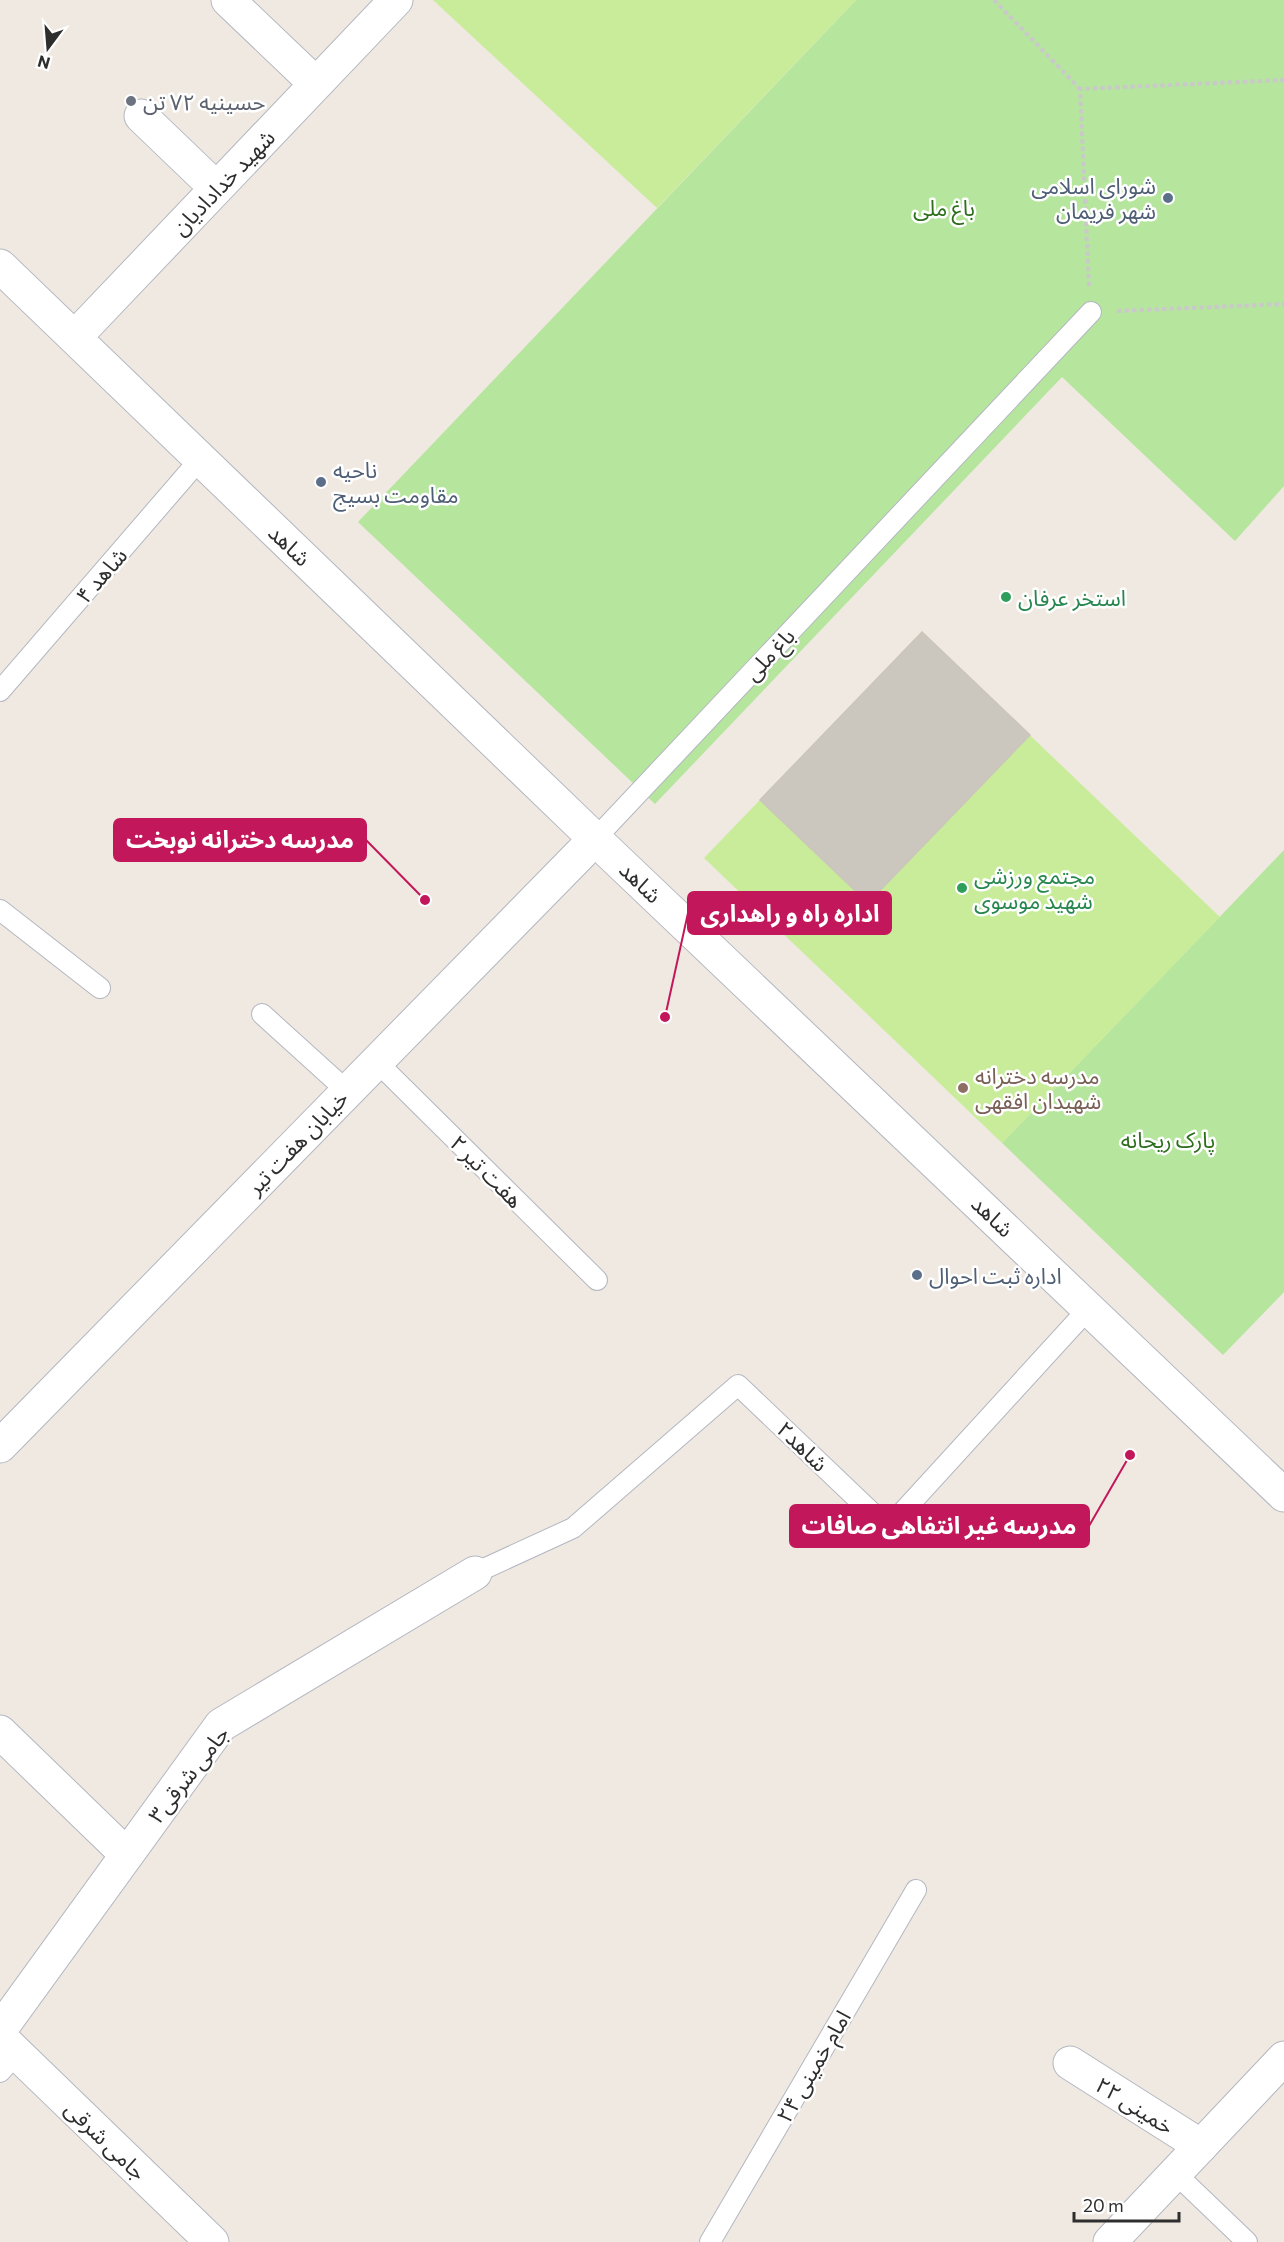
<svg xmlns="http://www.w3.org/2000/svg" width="1284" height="2242" viewBox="0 0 1284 2242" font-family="Commissioner,'Noto Sans Arabic',sans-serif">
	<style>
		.green { fill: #b6e59e }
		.pitch { fill: #c9ec9a }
		.building { fill: #cbc7bf; stroke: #cbc5ba; stroke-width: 1.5 }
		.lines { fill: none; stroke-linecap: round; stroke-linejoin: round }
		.lane-casing { stroke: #b4b7c1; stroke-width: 22 }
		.street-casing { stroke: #b4b7c1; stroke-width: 35 }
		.secondary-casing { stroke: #b4b7c1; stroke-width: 35 }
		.path { stroke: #c9c9c9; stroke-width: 4; stroke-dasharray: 4.5 3; stroke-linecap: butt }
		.lane { stroke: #fff; stroke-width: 20 }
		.street { stroke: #fff; stroke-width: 33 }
		.secondary { stroke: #fff; stroke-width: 33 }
		.worship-dot { fill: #6b7280; stroke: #fff; stroke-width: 2 }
		.service-dot { fill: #5c6f8a; stroke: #fff; stroke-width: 2 }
		.leisure-dot { fill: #2e9e5b; stroke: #fff; stroke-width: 2 }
		.education-dot { fill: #8d6e63; stroke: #fff; stroke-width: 2 }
		.labels { text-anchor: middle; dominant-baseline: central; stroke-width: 5; stroke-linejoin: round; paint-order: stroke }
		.worship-label { font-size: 22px; fill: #5b616d; stroke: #fff; text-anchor: start }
		.street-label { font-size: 22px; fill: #2e2e2e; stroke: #fff }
		.service-label { font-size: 22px; fill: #4e5e75; stroke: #fff; text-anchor: start }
		.park-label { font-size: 22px; fill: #2c6e1b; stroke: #fff }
		.leisure-label { font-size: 22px; fill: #27864d; stroke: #fff; text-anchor: start }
		.education-label { font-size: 22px; fill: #785e54; stroke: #fff; text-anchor: start }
		.leader { fill: none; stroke: #c2185b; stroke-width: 2 }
		.callout-dot { fill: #c2185b; stroke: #fff; stroke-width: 2 }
		.callout { fill: #c2185b; stroke: #c2185b; stroke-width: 2 }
		.callout-label { font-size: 24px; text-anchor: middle; font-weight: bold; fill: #fff }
	</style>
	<rect width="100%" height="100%" fill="#efe9e1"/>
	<!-- green -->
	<path class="green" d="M 856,0 L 1284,0 L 1284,486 L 1235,541 L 1062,377 L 655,804 L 358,522 Z
		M 1284,850 L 1284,1292 L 1223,1355 L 1002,1143 Z"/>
	<!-- pitch -->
	<path class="pitch" d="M 433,0 L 856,0 L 657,208 Z
		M 922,632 L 1220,917 L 1002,1143 L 704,858 Z"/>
	<!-- building -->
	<path class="building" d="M 922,632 L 1030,735 L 868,903 L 760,800 Z"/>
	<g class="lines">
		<!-- lane casing -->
		<g class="lane-casing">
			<path id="lane" d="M 0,691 L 201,458
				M 595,839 L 1091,312
				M 0,910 L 100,988
				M 262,1014 L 347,1091
				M 377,1062 L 597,1280
				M 475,1573 L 573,1528 L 738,1385 L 888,1528 L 1089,1308
				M 0,2072 L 16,2054
				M 1175,2173 L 1247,2242
				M 710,2242 L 916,1890"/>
		</g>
		<!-- street casing -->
		<g class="street-casing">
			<path id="street" d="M 228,0 L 316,84
				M 141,116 L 216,188
				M 75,337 L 396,0
				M 0,1446 L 595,839
				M 0,1732 L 126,1854
				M 0,2030 L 221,1725 L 475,1573
				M 0,2037 L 212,2242
				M 1070,2063 L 1201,2146"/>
		</g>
		<!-- secondary casing -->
		<g class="secondary-casing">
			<path id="secondary" d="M 0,266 L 595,839 L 1284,1495
				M 1110,2242 L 1284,2058"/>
		</g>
		<!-- path -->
		<path class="path" d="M 994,0 L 1080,89
			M 1089,286 L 1080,89 L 1284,80
			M 1117,311 L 1284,304"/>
		<!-- lane -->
		<use href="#lane" class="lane"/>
		<!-- street -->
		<use href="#street" class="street"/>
		<!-- secondary -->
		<use href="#secondary" class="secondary"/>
	</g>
	<!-- markers -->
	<circle class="worship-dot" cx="131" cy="101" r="6"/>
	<g class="service-dot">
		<circle cx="1168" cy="198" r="6"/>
		<circle cx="321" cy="482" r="6"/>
		<circle cx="917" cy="1275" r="6"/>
	</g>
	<g class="leisure-dot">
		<circle cx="1006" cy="597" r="6"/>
		<circle cx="962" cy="888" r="6"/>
	</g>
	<circle class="education-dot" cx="963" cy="1088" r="6"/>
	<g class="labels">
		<!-- worship labels -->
		<g class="worship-label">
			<text x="143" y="101">حسینیه ۷۲ تن</text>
		</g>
		<!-- street labels -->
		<g class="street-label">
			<text transform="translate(223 182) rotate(-46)">شهید خدادادیان</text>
			<text transform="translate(290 545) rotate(44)">شاهد</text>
			<text transform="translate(101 575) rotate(-49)">شاهد ۴</text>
			<text transform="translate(769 654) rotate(-47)">باغ ملی</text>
			<text transform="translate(641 882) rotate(44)">شاهد</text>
			<text transform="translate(297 1142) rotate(-46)">خیابان هفت تیر</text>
			<text transform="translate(487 1171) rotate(45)">هفت تیر ۲</text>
			<text transform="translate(993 1216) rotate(44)">شاهد</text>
			<text transform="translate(803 1446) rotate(44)">شاهد۲</text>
			<text transform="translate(188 1774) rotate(-52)">جامی شرقی۳</text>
			<text transform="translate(813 2066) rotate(-60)">امام خمینی ۲۴</text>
			<text transform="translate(1135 2105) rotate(32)">خمینی ۲۲</text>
			<text transform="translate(106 2140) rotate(44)">جامی شرقی</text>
		</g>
		<!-- service labels -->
		<g class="service-label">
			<text x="1156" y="185" text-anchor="end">شورای اسلامی<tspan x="1156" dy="25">شهر فریمان</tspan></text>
			<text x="333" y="469">ناحیه<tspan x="333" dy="25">مقاومت بسیج</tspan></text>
			<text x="929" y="1275">اداره ثبت احوال</text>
		</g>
		<!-- park labels -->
		<g class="park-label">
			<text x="944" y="207">باغ ملی</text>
			<text x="1168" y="1139">پارک ریحانه</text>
		</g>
		<!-- leisure labels -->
		<g class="leisure-label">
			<text x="1018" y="597">استخر عرفان</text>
			<text x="974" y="875">مجتمع ورزشی<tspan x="974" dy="25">شهید موسوی</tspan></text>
		</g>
		<!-- education labels -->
		<g class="education-label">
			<text x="975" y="1075">مدرسه دخترانه<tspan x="975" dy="25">شهیدان افقهی</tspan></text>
		</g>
	</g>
	<!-- callouts -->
	<path class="leader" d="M425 900L366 840M665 1017L688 913M1130 1455L1089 1526"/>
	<g class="callout-dot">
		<circle cx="425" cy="900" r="6"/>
		<circle cx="665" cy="1017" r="6"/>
		<circle cx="1130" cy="1455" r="6"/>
	</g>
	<g class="callout">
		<rect x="114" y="819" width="252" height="42" rx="6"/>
		<rect x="688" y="892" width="203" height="42" rx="6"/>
		<rect x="790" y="1505" width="299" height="42" rx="6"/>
	</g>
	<g class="callout-label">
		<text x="240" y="848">مدرسه دخترانه نوبخت</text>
		<text x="790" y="922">اداره راه و راهداری</text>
		<text x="939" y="1534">مدرسه غیر انتفاهی صافات</text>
	</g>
	<!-- north arrow -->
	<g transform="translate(48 48) rotate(196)" stroke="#ffffff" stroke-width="4.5" paint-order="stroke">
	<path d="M0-4.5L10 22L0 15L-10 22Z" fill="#2e2e2e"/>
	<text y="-9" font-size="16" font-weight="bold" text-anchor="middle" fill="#2e2e2e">N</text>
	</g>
	<!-- scale -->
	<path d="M1074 2212v9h105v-9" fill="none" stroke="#2e2e2e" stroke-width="3"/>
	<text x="1083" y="2212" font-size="18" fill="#2e2e2e" stroke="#ffffff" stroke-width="4.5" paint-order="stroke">20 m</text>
</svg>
